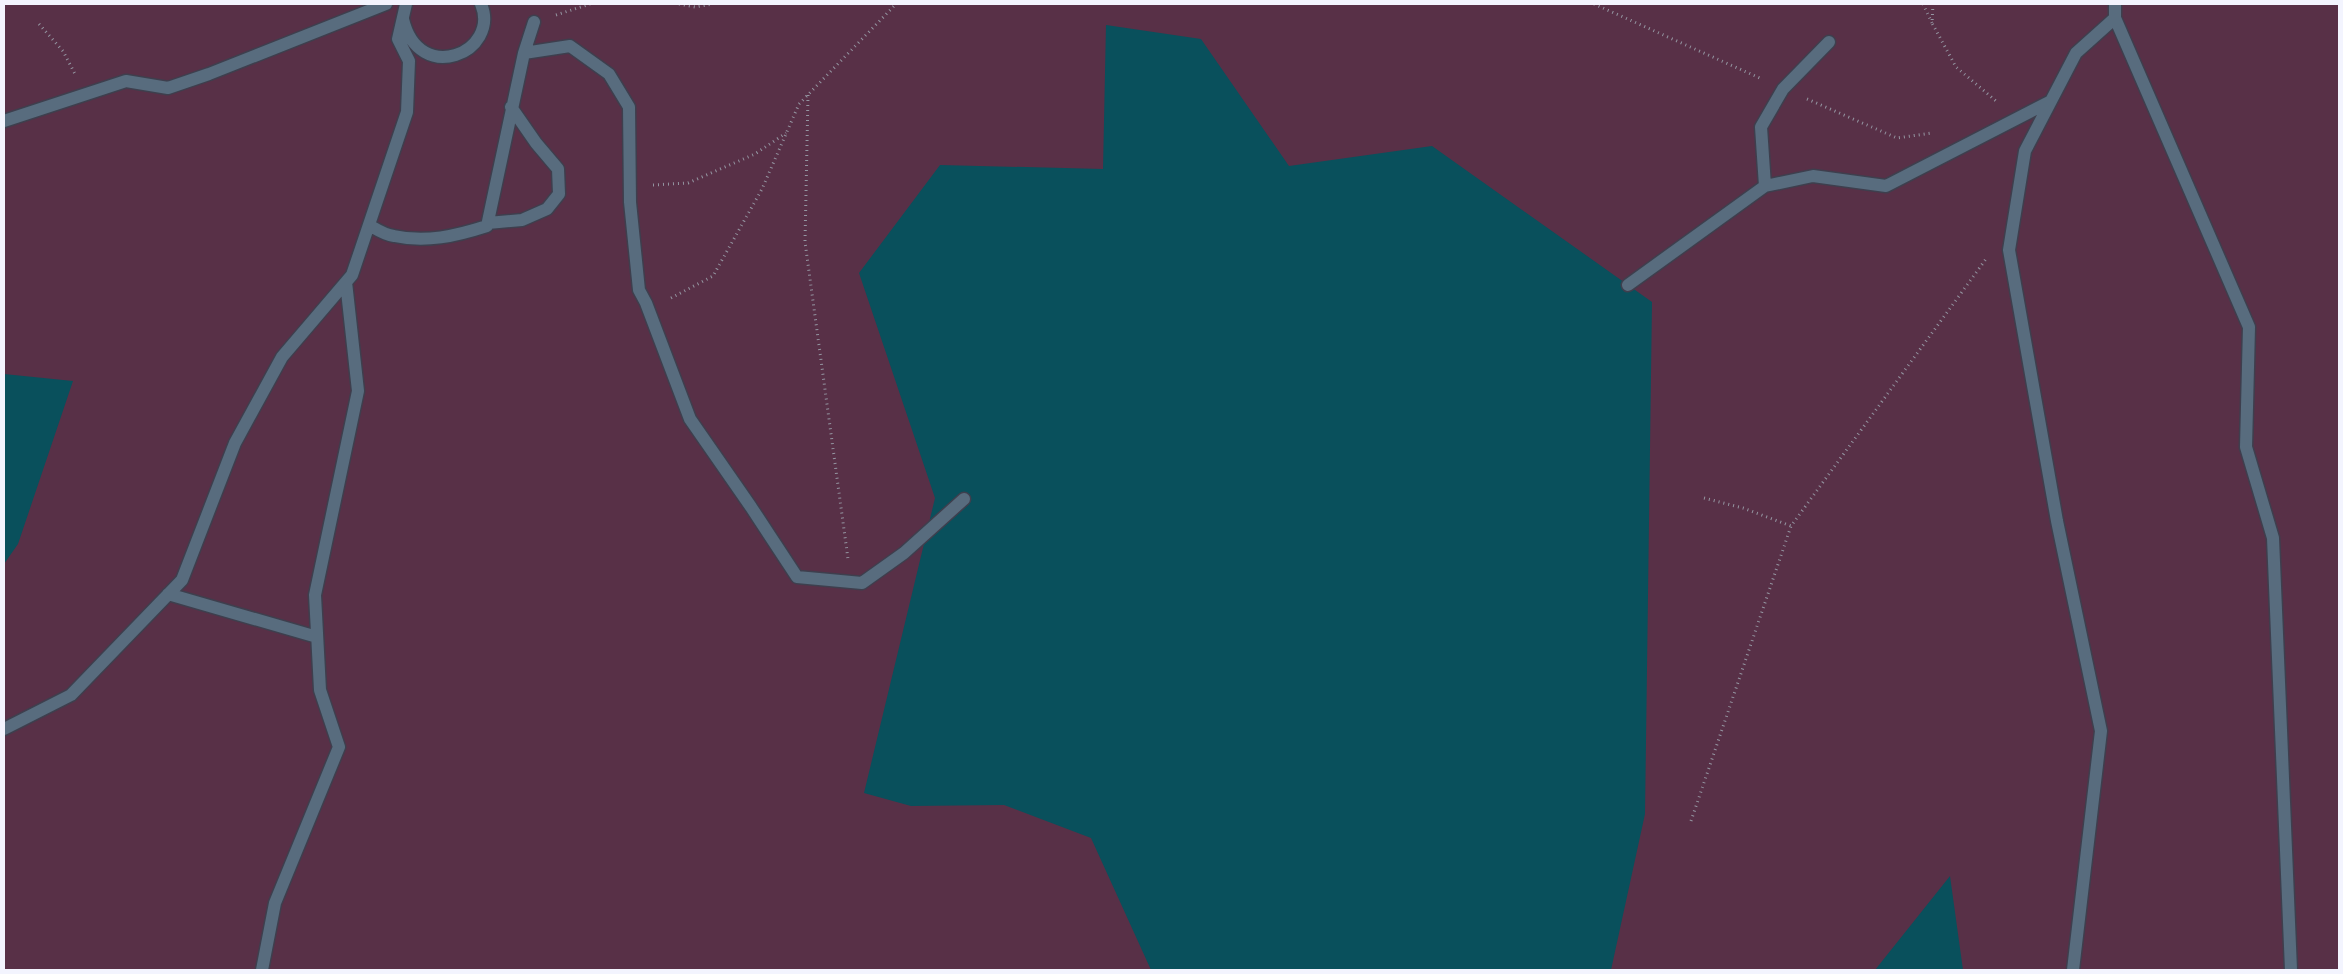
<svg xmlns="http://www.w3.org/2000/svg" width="2343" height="974" viewBox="0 0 2343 974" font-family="'DejaVu Sans',sans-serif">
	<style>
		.green { fill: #583047 }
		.water { fill: #09505c }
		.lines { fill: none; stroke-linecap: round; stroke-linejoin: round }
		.lane-casing { stroke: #3e3f4e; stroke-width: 15 }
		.path { stroke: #9495a1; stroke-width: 3; stroke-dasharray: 1 4; stroke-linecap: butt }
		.lane { stroke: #586c7e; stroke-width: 12 }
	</style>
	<rect width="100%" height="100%" fill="#212231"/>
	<!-- green -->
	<path class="green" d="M 4,4 L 2339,4 L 2339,970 L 4,970 Z"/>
	<!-- water -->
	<path class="water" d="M 1106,25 L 1201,39 L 1289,166 L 1432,146 L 1652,302 L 1645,814 L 1611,970 L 1151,970 L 1091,838 L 1004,805 L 911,806 L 864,793 L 935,498 L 859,273 L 940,165 L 1103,169 Z
		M 4,374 L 73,381 L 18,544 L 4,564 Z
		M 1950,876 L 1963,970 L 1875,970 Z"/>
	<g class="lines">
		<!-- lane casing -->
		<g class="lane-casing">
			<path id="lane" d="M 2115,4 L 2115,18 L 2249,327 L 2246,447 L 2273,538 L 2291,970
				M 403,19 C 419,87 501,52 481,4
				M 1829,42 L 1783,89 L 1761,127 L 1765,186 L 1813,176 L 1886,186 L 2051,101
				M 524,53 L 570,46 L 609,74 L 629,107 L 630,202 L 639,290 L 646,303 L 690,419 L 751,507 L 797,577 L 862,583 L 904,553 L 964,499
				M 4,121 L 126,81 L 168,88 L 209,74 L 386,4
				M 488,223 L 522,220 L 547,209 L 559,194 L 558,169 L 536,143 L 511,107
				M 369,225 C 376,229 385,235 394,236 C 426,243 456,236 487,226 L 524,53 L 534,22
				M 1628,285 L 1765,186
				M 168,594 L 317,637
				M 4,729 L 71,695 L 182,580 L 235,443 L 282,357 L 352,275 L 407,112 L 409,61 L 398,39 L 406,4
				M 262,970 L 275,903 L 339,747 L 320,690 L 315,595 L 358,391 L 346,282
				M 2073,970 L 2101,731 L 2057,521 L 2009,250 L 2025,151 L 2076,53 L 2115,18"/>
		</g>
		<!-- path -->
		<path class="path" d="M 679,4 L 695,7 L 713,4
			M 1594,4 L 1762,79
			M 1923,4 L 1932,23
			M 1933,4 L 1932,23 L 1956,67 L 1996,101
			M 556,15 L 590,4
			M 39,24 L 63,51 L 75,74
			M 808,95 L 805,242 L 848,559
			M 1807,99 L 1897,138 L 1932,133
			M 653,185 L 688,183 L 755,154 L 786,133
			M 671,298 L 713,276 L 762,189 L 799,104 L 896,4
			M 1704,498 L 1743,508 L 1791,526
			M 1691,821 L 1791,526 L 1986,259"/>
		<!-- lane -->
		<use href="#lane" class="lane"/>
	</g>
	<!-- border -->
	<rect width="2343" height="974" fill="none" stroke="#f3f4fe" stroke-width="10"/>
</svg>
